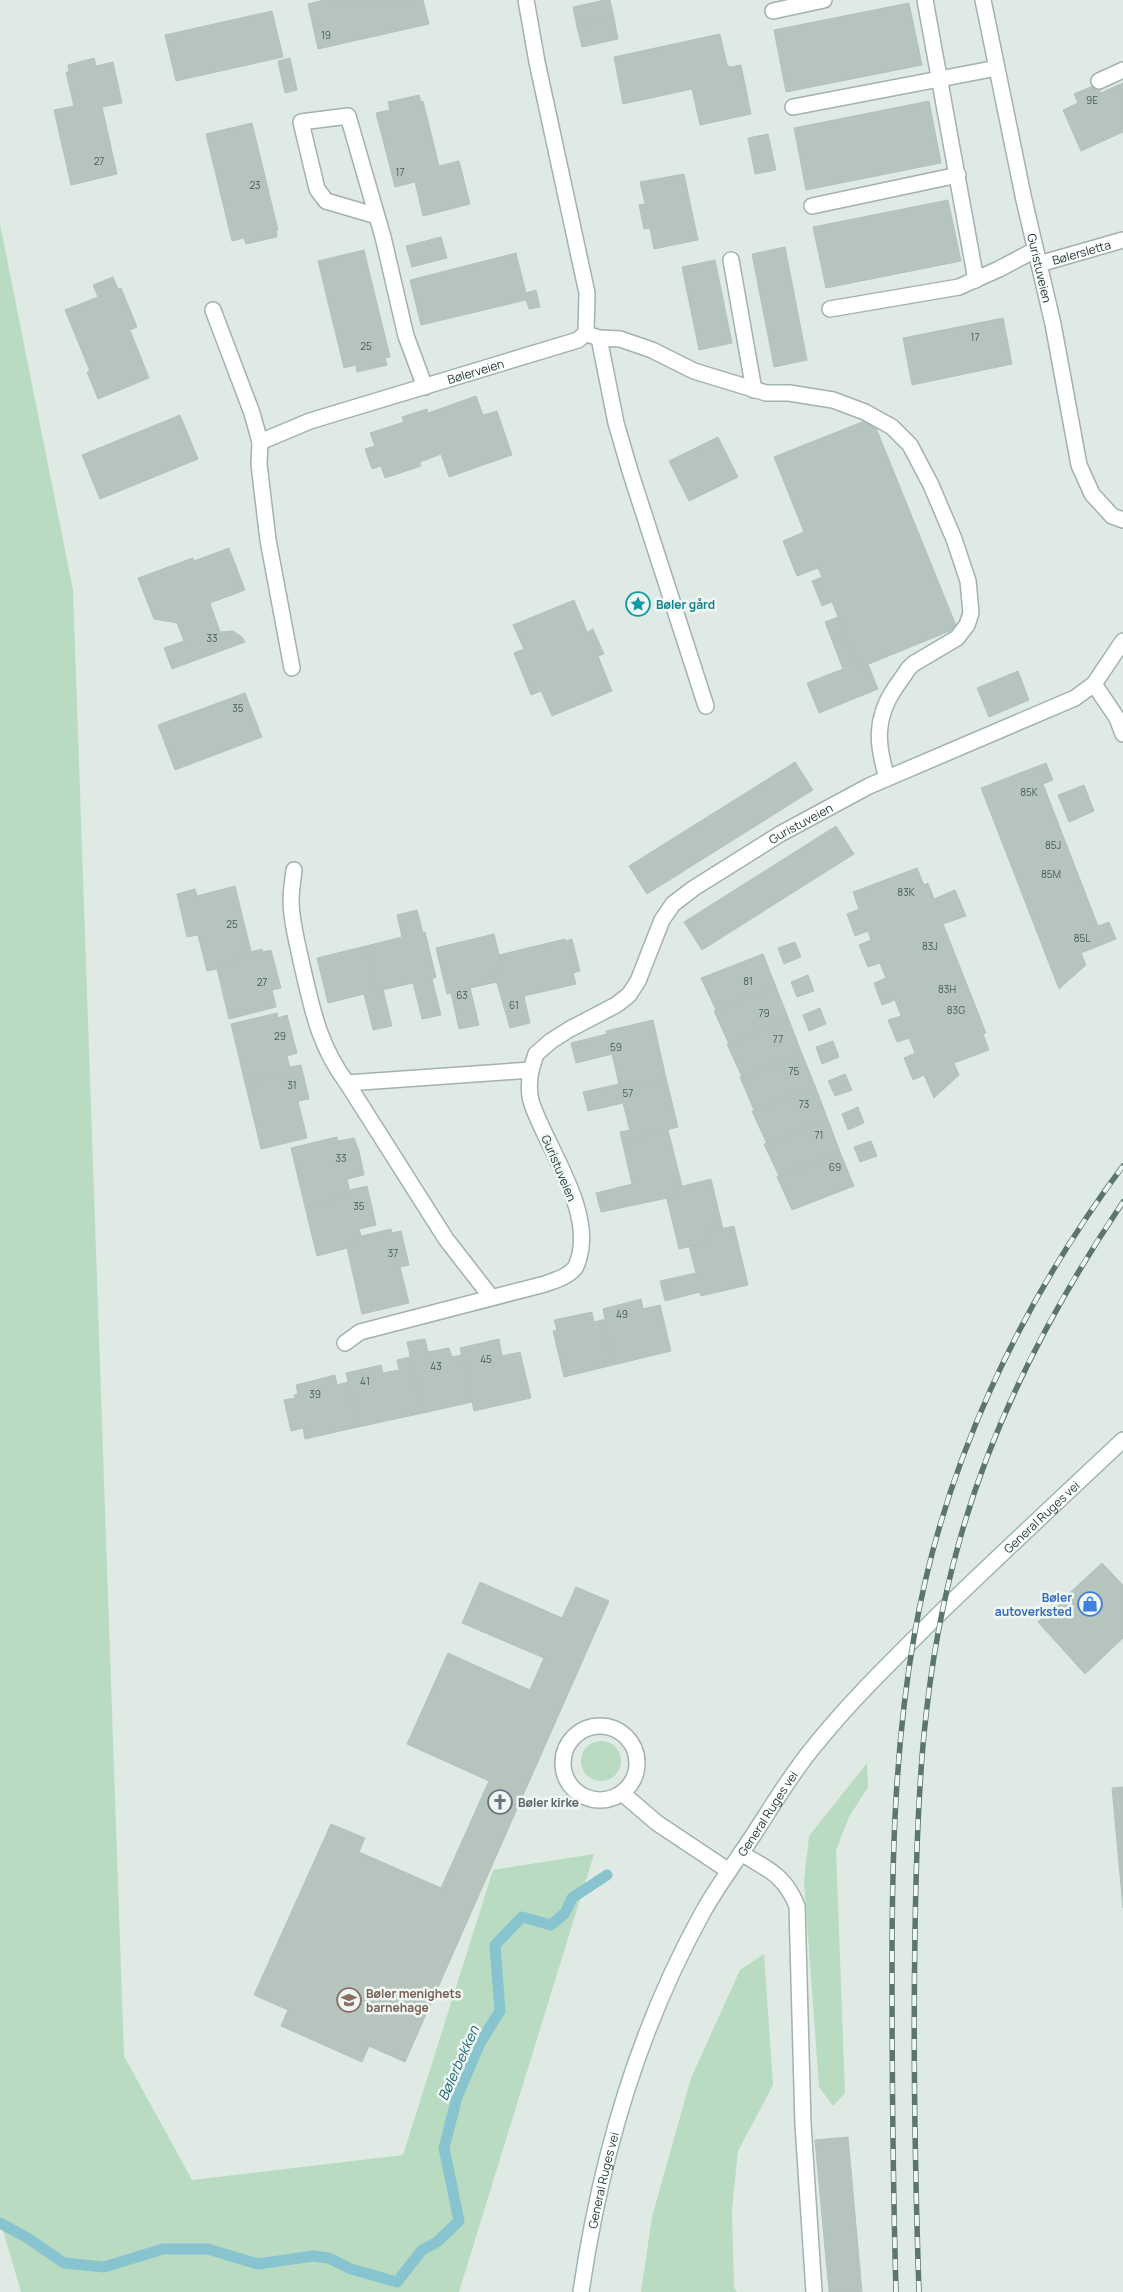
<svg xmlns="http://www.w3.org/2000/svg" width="1123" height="2292" viewBox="0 0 1123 2292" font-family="Manrope,sans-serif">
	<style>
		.green { fill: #b8dbc2 }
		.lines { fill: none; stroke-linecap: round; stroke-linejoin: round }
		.stream { stroke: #88c4cf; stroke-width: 11 }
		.building { fill: #b5c5be; stroke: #b2c3bc }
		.service-casing { stroke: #a2b2ac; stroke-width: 18 }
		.minor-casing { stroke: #a2b2ac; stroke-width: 18 }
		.secondary-casing { stroke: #9fb6ad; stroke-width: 18 }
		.service { stroke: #fff; stroke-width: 15 }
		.minor { stroke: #fff; stroke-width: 15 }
		.secondary { stroke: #fff; stroke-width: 15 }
		.rail-casing { stroke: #5b766e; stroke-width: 5.5 }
		.rail { stroke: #eff7f3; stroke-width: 4; stroke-dasharray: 11; stroke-linecap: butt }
		.labels { text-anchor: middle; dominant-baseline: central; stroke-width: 5; stroke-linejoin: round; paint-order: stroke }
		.number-label { font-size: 10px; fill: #465d56 }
		.street-label { font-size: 12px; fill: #213a33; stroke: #eff7f3 }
		.culture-label { font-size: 12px; font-weight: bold; fill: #0d838f; stroke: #eff7f3; text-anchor: start }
		.shop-label { font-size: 12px; font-weight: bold; fill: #366cbe; stroke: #eff7f3; text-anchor: end }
		.worship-label { font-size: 12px; font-weight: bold; fill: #5b616d; stroke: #eff7f3; text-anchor: start }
		.education-label { font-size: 12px; font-weight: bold; fill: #785e54; stroke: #eff7f3; text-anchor: start }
		.water-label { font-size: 14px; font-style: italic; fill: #1c6574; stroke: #eff7f3 }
	</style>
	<rect width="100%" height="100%" fill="#dfeae5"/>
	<!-- green -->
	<path class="green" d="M 0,224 L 73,590 L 124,2056 L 192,2180 L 403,2155 L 493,1870 L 594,1854 L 459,2292 L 21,2292 L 0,2220 Z
		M581 1761a20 20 0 1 1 40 0a20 20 0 1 1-40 0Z
		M 867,1763 L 868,1787 L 849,1817 L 836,1850 L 845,2093 L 833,2106 L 819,2087 L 804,1881 L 809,1836 Z
		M 764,1954 L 773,2085 L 738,2151 L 732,2210 L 734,2287 L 737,2292 L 641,2292 L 652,2217 L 691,2078 L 740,1970 Z"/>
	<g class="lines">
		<!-- stream -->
		<path class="stream" d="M 0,2223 L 26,2237 L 64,2263 L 104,2267 L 163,2249 L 208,2249 L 258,2264 L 313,2256 L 329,2258 L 351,2269 L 397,2282 L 422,2250 L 437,2242 L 459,2221 L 444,2148 L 457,2097 L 480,2043 L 500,2011 L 495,1945 L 522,1917 L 551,1925 L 565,1913 L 572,1898 L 607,1875"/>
	</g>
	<!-- building -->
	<path class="building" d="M 324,0 L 423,0 L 429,24 L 318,49 L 308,4 Z
		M 605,0 L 610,0 L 614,18 L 577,27 L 573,7 Z
		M 909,3 L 922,65 L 786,92 L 774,30 Z
		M 272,11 L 283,57 L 176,81 L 165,35 Z
		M 614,18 L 618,39 L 582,47 L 577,27 Z
		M 720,34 L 727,65 L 730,67 L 741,65 L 751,114 L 700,125 L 692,89 L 623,104 L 614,57 Z
		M 94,58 L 96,66 L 113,62 L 122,103 L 102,107 L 117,174 L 71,185 L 54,110 L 74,106 L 66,72 L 69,72 L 68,65 Z
		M 290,58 L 297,90 L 285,93 L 278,61 Z
		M 1123,83 L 1123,97 L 1118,85 Z
		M 1097,84 L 1101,93 L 1118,85 L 1123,97 L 1123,132 L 1081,151 L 1063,110 L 1078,103 L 1074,94 Z
		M 419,95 L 421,102 L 423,101 L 439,166 L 459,161 L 470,204 L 423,216 L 415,182 L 395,187 L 376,113 L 390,110 L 388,102 Z
		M 929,101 L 941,163 L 806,190 L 794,128 Z
		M 252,123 L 278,230 L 276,230 L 277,237 L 246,244 L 244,238 L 232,241 L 206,134 Z
		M 768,134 L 776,170 L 755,174 L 748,138 Z
		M 684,174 L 698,240 L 654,249 L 650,228 L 644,229 L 639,205 L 645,204 L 640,182 Z
		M 948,200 L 961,261 L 826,288 L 813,227 Z
		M 441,237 L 447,258 L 412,267 L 406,246 Z
		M 785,247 L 807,360 L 774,367 L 752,254 Z
		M 364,250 L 390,357 L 385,358 L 387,365 L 357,372 L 356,365 L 344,368 L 318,261 Z
		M 516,253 L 526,293 L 536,290 L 540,307 L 529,309 L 526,300 L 421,325 L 410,280 Z
		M 715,260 L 732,343 L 699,350 L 682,267 Z
		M 113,277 L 118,289 L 121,288 L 137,327 L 130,330 L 149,378 L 98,399 L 87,372 L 90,371 L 65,310 L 98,297 L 93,285 Z
		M 1003,318 L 1012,364 L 912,385 L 903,338 Z
		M 476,396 L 483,415 L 497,411 L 512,455 L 449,477 L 441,454 L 420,462 L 421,466 L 385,478 L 381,466 L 372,469 L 365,449 L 375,446 L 370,433 L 404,422 L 402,417 L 427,409 L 428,413 Z
		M 180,415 L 198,459 L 100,499 L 82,455 Z
		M 872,418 L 957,628 L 859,668 L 832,602 L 822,606 L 812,581 L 822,577 L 818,568 L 797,576 L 783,541 L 804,532 L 774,457 Z
		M 718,437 L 738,477 L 689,501 L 669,461 Z
		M 229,548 L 245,590 L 210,603 L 220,632 L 233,631 L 242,637 L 245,642 L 172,669 L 164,648 L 184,641 L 177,623 L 154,619 L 138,578 L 193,558 L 194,561 Z
		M 574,600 L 587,632 L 593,629 L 604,654 L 598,656 L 612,691 L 552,716 L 541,691 L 531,695 L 514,653 L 524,649 L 513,625 Z
		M 838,617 L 859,668 L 868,664 L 878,689 L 819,713 L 807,683 L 843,669 L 825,622 Z
		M 1018,671 L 1029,700 L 989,717 L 977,688 Z
		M 245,693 L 262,737 L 175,770 L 158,725 Z
		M 795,762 L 813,790 L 647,894 L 629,866 Z
		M 1046,763 L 1053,780 L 1043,784 L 1098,926 L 1109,922 L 1116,939 L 1081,953 L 1086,965 L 1059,989 L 981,788 Z
		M 1084,785 L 1094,811 L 1069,822 L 1058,795 Z
		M 836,826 L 854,854 L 702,950 L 684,922 Z
		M 917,868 L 924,885 L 928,883 L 934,899 L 955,890 L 966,916 L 943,924 L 986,1033 L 983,1034 L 989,1050 L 954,1063 L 959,1075 L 934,1098 L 924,1075 L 913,1080 L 904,1058 L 915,1053 L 909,1038 L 897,1042 L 888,1020 L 901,1016 L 895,1000 L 882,1005 L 874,983 L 886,978 L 880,963 L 868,967 L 859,945 L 871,940 L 868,931 L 855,936 L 847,914 L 859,909 L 853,892 Z
		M 235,886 L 251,951 L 233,956 L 235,965 L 207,971 L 198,935 L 187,937 L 177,894 L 195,889 L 197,896 Z
		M 417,910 L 423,933 L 425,932 L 436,977 L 432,979 L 441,1015 L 422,1019 L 413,983 L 377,991 L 366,946 L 402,937 L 397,915 Z
		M 494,934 L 503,971 L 494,973 L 497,982 L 470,988 L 479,1025 L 459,1029 L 451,993 L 447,994 L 436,948 Z
		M 565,939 L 566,941 L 572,939 L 580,971 L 573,973 L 576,984 L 524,996 L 530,1023 L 510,1028 L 494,973 L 503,971 L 499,955 Z
		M 795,942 L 801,957 L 784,964 L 778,948 Z
		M 366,946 L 377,991 L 383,990 L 392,1026 L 373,1030 L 364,994 L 328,1003 L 317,958 Z
		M 262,949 L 263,952 L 271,950 L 281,988 L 272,990 L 276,1007 L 229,1019 L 217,969 L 235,965 L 233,956 Z
		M 763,954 L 776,987 L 716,1010 L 701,978 Z
		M 808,975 L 814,991 L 797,997 L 791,982 Z
		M 776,987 L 789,1020 L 729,1044 L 714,1011 Z
		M 820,1008 L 826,1024 L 809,1031 L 803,1015 Z
		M 277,1013 L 278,1018 L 287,1015 L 297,1053 L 287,1056 L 291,1072 L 245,1083 L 231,1024 Z
		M 653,1020 L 666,1078 L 620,1089 L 612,1054 L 576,1063 L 571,1043 L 607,1034 L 606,1031 Z
		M 789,1020 L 802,1054 L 742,1077 L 727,1044 Z
		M 833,1041 L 839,1057 L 822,1064 L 816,1047 Z
		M 802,1054 L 815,1086 L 754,1110 L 740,1077 Z
		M 301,1065 L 309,1099 L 298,1101 L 307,1138 L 261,1149 L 245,1083 L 291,1072 L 290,1067 Z
		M 845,1074 L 852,1090 L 835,1096 L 828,1081 Z
		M 666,1078 L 678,1127 L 632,1139 L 623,1103 L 588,1111 L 583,1092 L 619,1084 L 620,1089 Z
		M 815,1086 L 828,1120 L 767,1144 L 752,1111 Z
		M 858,1107 L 864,1123 L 848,1130 L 842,1114 Z
		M 828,1120 L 840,1152 L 779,1176 L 764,1144 Z
		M 630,1130 L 632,1139 L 668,1130 L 682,1186 L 675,1188 L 677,1196 L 601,1212 L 596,1193 L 632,1184 L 620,1132 Z
		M 337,1137 L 338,1141 L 354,1138 L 359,1151 L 364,1175 L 347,1179 L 351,1196 L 305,1207 L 291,1148 Z
		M 871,1141 L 877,1156 L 860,1162 L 854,1147 Z
		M 840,1152 L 854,1186 L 792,1210 L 777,1177 Z
		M 711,1179 L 723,1229 L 705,1233 L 708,1242 L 679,1249 L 667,1199 L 677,1196 L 675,1188 Z
		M 367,1186 L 376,1225 L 359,1229 L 361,1236 L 353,1238 L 355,1246 L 317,1256 L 305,1207 L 351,1196 L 350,1190 Z
		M 734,1226 L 748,1285 L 701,1296 L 700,1292 L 665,1301 L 660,1281 L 696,1273 L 689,1246 L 708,1242 L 705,1233 Z
		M 391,1229 L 392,1233 L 401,1231 L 409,1265 L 400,1267 L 409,1303 L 362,1314 L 347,1248 L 355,1246 L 353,1238 Z
		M 641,1299 L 643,1309 L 660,1305 L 671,1351 L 613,1365 L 602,1320 L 605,1319 L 603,1309 Z
		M 592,1312 L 594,1322 L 602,1320 L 613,1365 L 564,1377 L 553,1331 L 557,1330 L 554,1320 Z
		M 425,1339 L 428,1352 L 449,1348 L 452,1357 L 462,1355 L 472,1402 L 423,1413 L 407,1342 Z
		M 499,1339 L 502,1356 L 520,1352 L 531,1398 L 474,1411 L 460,1348 Z
		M 410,1357 L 423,1413 L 358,1427 L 346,1373 L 381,1365 L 383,1373 L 399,1370 L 397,1360 Z
		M 335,1375 L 337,1385 L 348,1382 L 358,1427 L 305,1439 L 303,1428 L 291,1431 L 284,1400 L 295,1398 L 294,1395 L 298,1394 L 296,1385 Z
		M 1102,1563 L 1123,1585 L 1123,1638 L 1085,1674 L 1038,1622 Z
		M 480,1582 L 562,1618 L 576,1587 L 609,1601 L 405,2062 L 369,2046 L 362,2062 L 281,2026 L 288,2010 L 254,1995 L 331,1824 L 365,1838 L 359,1852 L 441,1888 L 489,1781 L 407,1744 L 448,1653 L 530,1690 L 544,1658 L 462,1623 Z
		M 1123,1787 L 1123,1908 L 1112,1788 Z
		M 848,2137 L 862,2292 L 829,2292 L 815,2140 Z"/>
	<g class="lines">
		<!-- service casing -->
		<g class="service-casing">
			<g id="service">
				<path d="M 925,0 L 976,280"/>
				<path d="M 773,11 L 824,0"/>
				<path d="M 1099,81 L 1123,70"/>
				<path d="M 793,107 L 997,68"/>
				<path d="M 812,206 L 958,175"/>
				<path d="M 377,216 L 326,201 L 317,189 L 301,122 L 348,116 L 383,237 L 406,336 L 425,387"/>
				<path d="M 731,260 L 754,390"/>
				<path d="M 830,309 L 959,287 L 999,269 L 1035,250"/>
				<path d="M 213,310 L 252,413 L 260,442"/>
				<path d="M 590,335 L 599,338 L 616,423 L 630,471 L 706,706"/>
				<path d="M 599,338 L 620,339 L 652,350 L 694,371 L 766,393 L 789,393 L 833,400 L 865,412 L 892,427 L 910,445 L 931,485 L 954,539 L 968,581 L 971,613 L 967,625 L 957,638 L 913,664 L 908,669 C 904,676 899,682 895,688 C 874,719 877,745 887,778"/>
				<path id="s1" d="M 292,668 L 268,540 L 259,464 L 260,442 L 310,421 L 578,340 L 586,333 L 587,293 L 537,62 L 526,0"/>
				<path d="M 1094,684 L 1117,718 L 1123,734"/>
				<path id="s2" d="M 294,870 C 293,880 291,890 291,900 C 291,921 297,941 301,961 C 312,1008 318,1044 347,1083 L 531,1070 L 536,1054 L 551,1041 L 570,1029 L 616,1005 L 629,995 L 638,981 L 662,920 L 673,904 L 694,888 L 780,834 L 869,786 L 1075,698 L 1094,684 L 1123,641"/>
				<path d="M 347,1083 L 446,1239 L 491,1297"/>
				<path d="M 345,1343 L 360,1332 L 545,1284 C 556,1280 567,1277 575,1268 C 577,1265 578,1261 579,1258 C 593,1209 547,1148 532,1104 C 528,1093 529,1081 531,1070"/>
				<circle cx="600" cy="1763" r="37"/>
				<path d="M 622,1793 L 657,1823 L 729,1871"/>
				<path d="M 741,1853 C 768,1870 784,1874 797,1906 L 803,2124 L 814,2292"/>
			</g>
		</g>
		<!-- minor casing -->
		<g class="minor-casing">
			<g id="minor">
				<path id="s3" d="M 983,0 L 1024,200 L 1053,324 L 1079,465 L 1092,494 L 1112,516 L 1123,520"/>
				<path id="s4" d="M 1039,264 L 1123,240"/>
			</g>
		</g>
		<!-- secondary casing -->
		<g class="secondary-casing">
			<g id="secondary">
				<path id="s5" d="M 581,2292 C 600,2161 638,2029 703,1912 C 718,1885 737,1860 754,1834 C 774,1803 793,1771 816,1744 C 853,1698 896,1657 938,1615 C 999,1556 1061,1498 1123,1440"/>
			</g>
		</g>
		<!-- service -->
		<use href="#service" class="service"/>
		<!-- minor -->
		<use href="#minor" class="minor"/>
		<!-- secondary -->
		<use href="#secondary" class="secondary"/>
		<!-- rail casing -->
		<g class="rail-casing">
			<path id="rail" d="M 896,2292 C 893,2184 892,2075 892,1967 C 892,1856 895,1746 914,1637 C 943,1466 1020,1304 1123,1166
				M 919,2292 C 915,2172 913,2053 915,1933 C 917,1796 922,1672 960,1539 C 994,1417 1053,1306 1123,1202"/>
		</g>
		<!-- rail -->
		<use href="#rail" class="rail"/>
	</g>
	<!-- icons -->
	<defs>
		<g id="sight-ring" transform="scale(1.25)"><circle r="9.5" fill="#eff7f3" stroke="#0f9aa8" stroke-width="1.5"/><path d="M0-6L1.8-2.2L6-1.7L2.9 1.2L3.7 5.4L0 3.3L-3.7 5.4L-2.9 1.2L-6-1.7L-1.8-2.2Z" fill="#0f9aa8"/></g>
		<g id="shop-ring" transform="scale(1.25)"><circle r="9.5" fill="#eff7f3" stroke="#3f7fe0" stroke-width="1.5"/><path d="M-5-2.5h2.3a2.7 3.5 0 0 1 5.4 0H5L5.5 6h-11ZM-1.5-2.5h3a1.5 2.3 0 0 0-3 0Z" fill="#3f7fe0"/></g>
		<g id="church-ring" transform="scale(1.25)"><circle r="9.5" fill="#eff7f3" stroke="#6b7280" stroke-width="1.5"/><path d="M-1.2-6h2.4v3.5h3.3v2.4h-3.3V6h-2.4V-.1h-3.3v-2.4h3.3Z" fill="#6b7280"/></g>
		<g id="school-ring" transform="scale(1.25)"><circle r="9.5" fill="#eff7f3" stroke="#8d6e63" stroke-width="1.5"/><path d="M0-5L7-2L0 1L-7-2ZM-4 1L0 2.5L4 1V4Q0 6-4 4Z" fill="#8d6e63"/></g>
	</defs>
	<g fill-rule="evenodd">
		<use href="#sight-ring" x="638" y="604"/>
		<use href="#shop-ring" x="1090" y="1604"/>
		<use href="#church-ring" x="500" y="1802"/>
		<use href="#school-ring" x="349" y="2000"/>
	</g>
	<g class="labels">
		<!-- number labels -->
		<g class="number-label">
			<text x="326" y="35">19</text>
			<text x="1092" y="100">9E</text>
			<text x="99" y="161">27</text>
			<text x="400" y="172">17</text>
			<text x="255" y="185">23</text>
			<text x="975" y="337">17</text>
			<text x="366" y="346">25</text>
			<text x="212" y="638">33</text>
			<text x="238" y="708">35</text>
			<text x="1029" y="792">85K</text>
			<text x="1053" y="845">85J</text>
			<text x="1051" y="874">85M</text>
			<text x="906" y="892">83K</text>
			<text x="232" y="924">25</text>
			<text x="1082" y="938">85L</text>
			<text x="930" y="946">83J</text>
			<text x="748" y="981">81</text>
			<text x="262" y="982">27</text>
			<text x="947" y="989">83H</text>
			<text x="462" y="995">63</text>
			<text x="514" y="1005">61</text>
			<text x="956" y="1010">83G</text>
			<text x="764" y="1013">79</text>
			<text x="280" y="1036">29</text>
			<text x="778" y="1039">77</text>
			<text x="616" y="1047">59</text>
			<text x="794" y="1071">75</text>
			<text x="292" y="1085">31</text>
			<text x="628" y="1093">57</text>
			<text x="804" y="1104">73</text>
			<text x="819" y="1135">71</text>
			<text x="341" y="1158">33</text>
			<text x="835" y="1167">69</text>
			<text x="359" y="1206">35</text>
			<text x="393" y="1253">37</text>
			<text x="622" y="1314">49</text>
			<text x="486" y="1359">45</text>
			<text x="436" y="1366">43</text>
			<text x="365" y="1381">41</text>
			<text x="315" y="1394">39</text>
		</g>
		<!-- street labels -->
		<g class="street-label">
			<text stroke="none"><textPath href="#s4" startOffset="44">Bølersletta</textPath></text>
			<text stroke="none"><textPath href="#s3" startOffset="274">Guristuveien</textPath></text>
			<text stroke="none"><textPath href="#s1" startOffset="456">Bølerveien</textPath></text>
			<text stroke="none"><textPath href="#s2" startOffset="788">Guristuveien</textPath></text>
			<text transform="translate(559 1168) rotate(67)">Guristuveien</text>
			<text stroke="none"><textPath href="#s5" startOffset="924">General Ruges vei</textPath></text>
			<text stroke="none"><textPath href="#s5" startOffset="519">General Ruges vei</textPath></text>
			<text stroke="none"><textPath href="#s5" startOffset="114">General Ruges vei</textPath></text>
		</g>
		<!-- culture labels -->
		<g class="culture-label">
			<text x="656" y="604">Bøler gård</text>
		</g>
		<!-- shop labels -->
		<g class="shop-label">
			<text x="1072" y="1597">Bøler<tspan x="1072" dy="14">autoverksted</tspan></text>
		</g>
		<!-- worship labels -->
		<g class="worship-label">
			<text x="518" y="1802">Bøler kirke</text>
		</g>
		<!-- education labels -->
		<g class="education-label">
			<text x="366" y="1993">Bøler menighets<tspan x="366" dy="14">barnehage</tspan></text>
		</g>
		<!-- water labels -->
		<g class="water-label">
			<text transform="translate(458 2063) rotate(-66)">Bølerbekken</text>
		</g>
	</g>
</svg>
